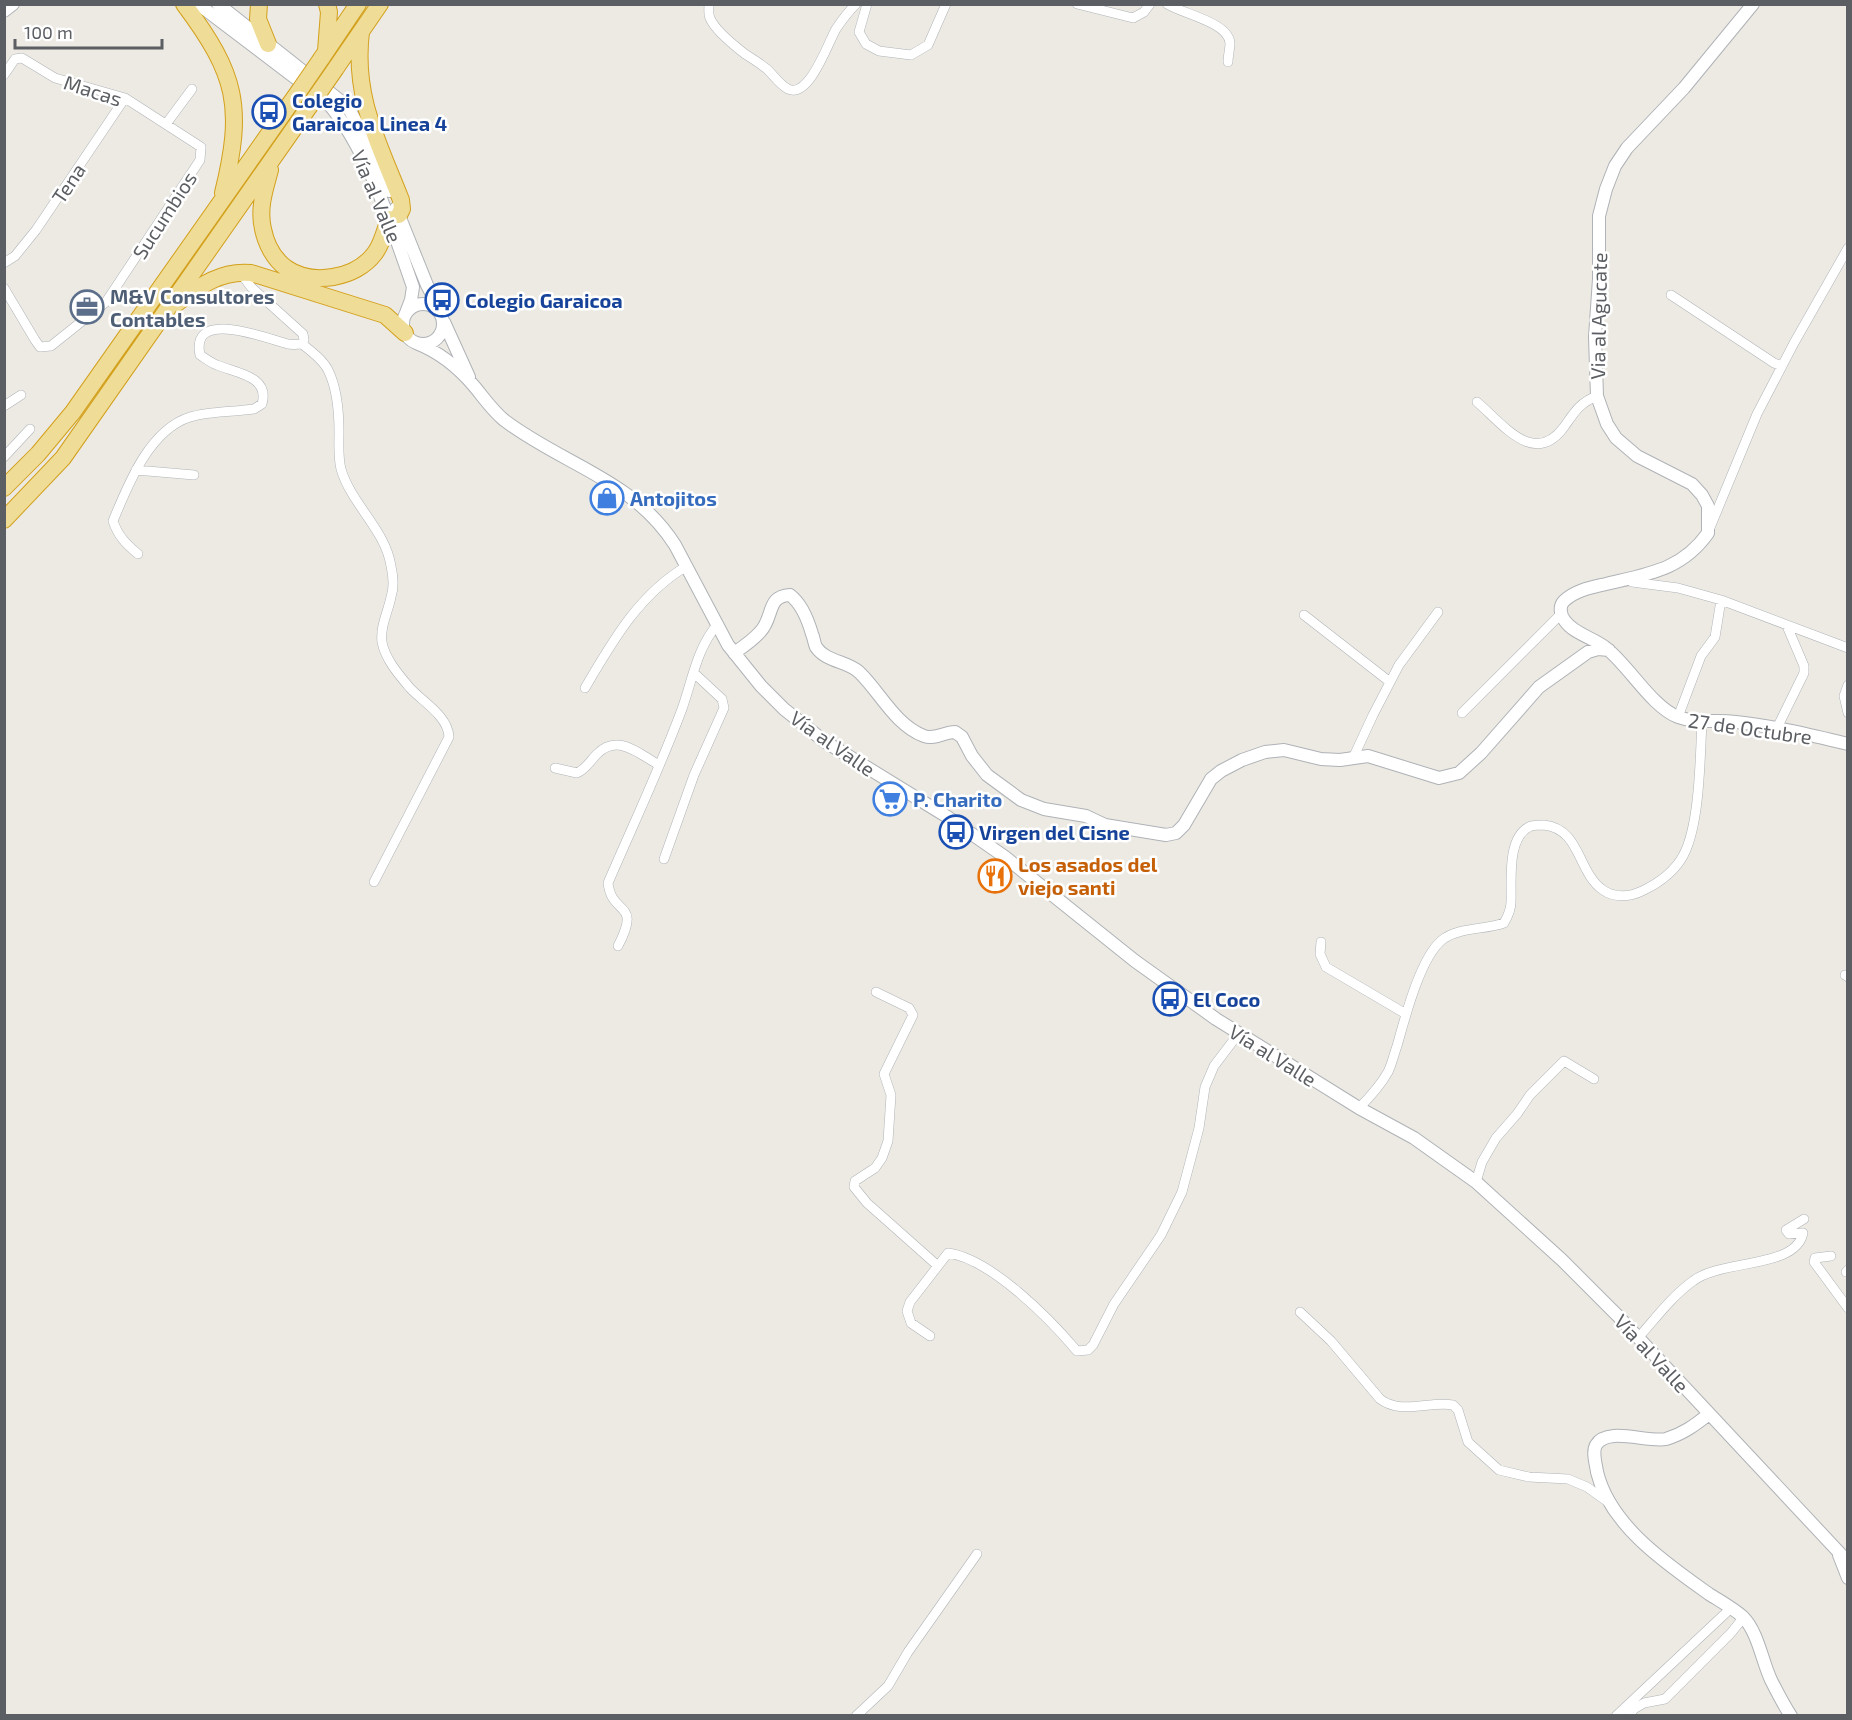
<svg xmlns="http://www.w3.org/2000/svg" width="1852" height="1720" viewBox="0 0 1852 1720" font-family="'Exo 2',sans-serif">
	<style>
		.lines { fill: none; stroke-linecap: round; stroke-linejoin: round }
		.street-casing { stroke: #b0b3b7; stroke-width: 10 }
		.secondary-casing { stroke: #afb2b6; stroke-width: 14 }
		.highway-casing { stroke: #d3a01c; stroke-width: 18 }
		.street { stroke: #fff; stroke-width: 9 }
		.secondary { stroke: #fff; stroke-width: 12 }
		.highway { stroke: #efdc96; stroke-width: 16 }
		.highway-bridge-casing { stroke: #d3a01c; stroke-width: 18; stroke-linecap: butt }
		.highway-bridge { stroke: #efdc96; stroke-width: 16 }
		.labels { text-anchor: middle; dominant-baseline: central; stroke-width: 5; stroke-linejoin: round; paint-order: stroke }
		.street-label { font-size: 20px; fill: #5b5e62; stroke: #fff }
		.transit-label { font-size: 20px; font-weight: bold; fill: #164399; stroke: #fff; text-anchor: start }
		.service-label { font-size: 20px; font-weight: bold; fill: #4e5e75; stroke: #fff; text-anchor: start }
		.shop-label { font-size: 20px; font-weight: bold; fill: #366cbe; stroke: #fff; text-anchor: start }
		.food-label { font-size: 20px; font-weight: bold; fill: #c56008; stroke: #fff; text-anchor: start }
	</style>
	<rect width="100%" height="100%" fill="#eceae3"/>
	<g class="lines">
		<!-- street casing -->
		<g class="street-casing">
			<path id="street" d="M 709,4 C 709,9 708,14 710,18 C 714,29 736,47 745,54 C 753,59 761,64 768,70 C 774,76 780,85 788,89 C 809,99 828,43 836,29 C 842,20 848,12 856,4
				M 867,4 L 859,32 L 866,44 L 879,51 L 911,55 L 928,45 L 946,4
				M 1077,4 L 1133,18 L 1144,12 L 1150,4
				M 1167,4 C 1183,14 1228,22 1230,43 C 1230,49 1228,56 1228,62
				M 4,75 L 15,59 L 22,58 L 55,78 L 125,98 L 201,147 L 200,160 L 106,302 L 51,346 L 40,347 L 35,340 L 4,288
				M 166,124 L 192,89
				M 4,263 L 15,256 L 36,230 L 125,98
				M 1671,295 L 1774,363 L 1782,366
				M 302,344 C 311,351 323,360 328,370 C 337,388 339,412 339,432 C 339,444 338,458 341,469 C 351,504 385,529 391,566 C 393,575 394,588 391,597 C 388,612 380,626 382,642 C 385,659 399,675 410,688 C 423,702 448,716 449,737 L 374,882
				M 1477,402 C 1502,423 1534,468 1564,427 C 1574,413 1579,403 1597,396
				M 4,406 L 21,395
				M 4,457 L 30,429
				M 136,470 L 194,475
				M 1709,530 L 1757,414 L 1794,343 L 1848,248
				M 138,554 C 126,544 118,536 113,521 C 128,485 149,430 190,417 C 210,411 233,412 254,409 L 262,404 C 270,376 236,373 217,365 C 211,363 205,358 200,355 C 190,307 268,339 288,344 C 293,345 297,344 302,344 L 304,340 L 303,334 L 251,287 L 240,272
				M 1632,582 L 1678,588 L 1721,600 L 1848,648
				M 1304,615 L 1390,682
				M 1848,685 L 1844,696 L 1848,713
				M 585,688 C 612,642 639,594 687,566
				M 1462,713 L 1561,614
				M 1678,717 L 1701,656 L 1715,637 L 1721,600
				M 1777,728 L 1804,673 L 1804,666 L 1787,626
				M 1354,756 L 1373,715 L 1399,665 L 1438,612
				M 555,768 L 577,773 C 586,769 590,761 597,754 C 618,733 639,754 659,765
				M 664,859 L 694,775 L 724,708 L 722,699 L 694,673
				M 1321,942 L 1320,954 L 1326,967 L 1406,1014
				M 618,946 C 642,900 612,917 608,883 C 633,825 660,768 682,709 C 692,681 697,648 717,625
				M 1845,975 L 1848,977
				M 876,992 L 909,1008 L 913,1015 L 884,1074 L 891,1095 L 888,1141 L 882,1158 L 875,1168 L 855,1181 L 854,1187 L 867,1203 L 938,1266
				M 1359,1108 C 1370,1097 1380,1086 1388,1072 C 1392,1064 1394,1054 1397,1046 C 1405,1018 1420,958 1442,940 C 1458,927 1485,930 1504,923 C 1508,916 1511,910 1511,902 C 1512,882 1506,836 1531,826 C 1535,825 1540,825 1544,825 C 1581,829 1577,872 1603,890 C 1614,898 1630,897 1642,891 C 1657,884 1674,872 1683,856 C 1700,825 1700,758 1702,721
				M 1476,1182 L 1482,1162 L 1496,1138 L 1517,1114 L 1530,1095 L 1564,1061 L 1594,1079
				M 1831,1256 L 1815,1258 L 1814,1262 L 1848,1308
				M 1846,1272 L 1848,1270
				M 1300,1312 L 1331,1341 L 1380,1399 C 1401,1415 1429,1401 1453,1405 L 1458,1410 L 1468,1442 L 1499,1470 L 1529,1477 L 1568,1479 L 1587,1487 L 1608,1502
				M 930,1336 L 911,1323 L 907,1311 L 910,1302 L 948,1253 C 991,1259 1049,1318 1077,1351 L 1088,1350 L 1093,1345 L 1114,1304 L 1161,1235 L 1182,1192 L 1199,1128 L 1205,1087 L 1214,1066 L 1239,1033
				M 1638,1338 C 1655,1319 1672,1296 1693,1281 C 1721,1259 1796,1269 1803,1233 L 1789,1234 L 1786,1230 L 1804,1219
				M 856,1716 L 888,1686 L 908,1652 L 977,1554
				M 1616,1716 L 1730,1609
				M 1629,1716 L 1634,1709 L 1644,1703 L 1665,1699 L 1731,1633 L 1743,1618"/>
		</g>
		<!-- secondary casing -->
		<g class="secondary-casing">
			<path id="secondary" d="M 198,4 L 327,102 C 367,147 393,230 413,287 L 411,300 L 406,313
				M 218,4 L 348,107 L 369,146 L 389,191
				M 1753,4 L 1684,88 L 1627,148 L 1615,166 L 1606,189 L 1599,216 L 1599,279 L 1595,337 L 1597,396 L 1607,424 L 1616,438 L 1637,456 L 1692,484 L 1702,495 L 1708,506 L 1708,533 C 1682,570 1648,574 1606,584 C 1593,587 1575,590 1564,601 C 1559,606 1560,615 1565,621 C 1574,634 1594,638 1606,648 C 1629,666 1652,707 1678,717 C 1696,724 1717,719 1736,722 C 1774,726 1811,735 1848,744
				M 4,11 L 13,4
				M 396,208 L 427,285 L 442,314
				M403 324a20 20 0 1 1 40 0a20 20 0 1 1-40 0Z
				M 444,322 L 469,377
				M 416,343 C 439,352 458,367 474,386 C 484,398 492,410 504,420 C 563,465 633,479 675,545 L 728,645 L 761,686 L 784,709 L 824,741 L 946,816 L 1005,857 L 1135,961 L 1216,1019 L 1359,1108 L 1414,1138 L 1476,1182 L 1562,1260 L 1618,1316 L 1848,1562
				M 734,653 C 743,647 753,640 760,632 C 774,618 766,596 790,595 C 802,604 808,620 812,634 C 814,638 814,643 816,647 C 826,662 847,661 859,672 C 880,692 895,725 924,736 C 935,740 944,732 955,732 L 962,737 L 972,756 L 987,775 L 1021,800 L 1044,809 L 1086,816 L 1105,825 L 1166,835 L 1176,833 L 1184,825 L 1211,779 L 1221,771 L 1242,760 L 1265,752 L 1284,750 L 1321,759 L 1340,760 L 1368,756 L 1439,778 L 1459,773 L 1481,753 L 1539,687 L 1588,652 L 1598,649 L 1609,650
				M 1709,1414 C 1695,1425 1683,1434 1666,1439 C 1648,1443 1607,1426 1596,1445 C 1592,1452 1596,1464 1597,1472 C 1610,1526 1667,1564 1709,1594 C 1720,1601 1733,1608 1743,1617 C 1758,1632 1762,1661 1771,1680 C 1777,1692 1783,1704 1791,1716
				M 1839,1555 L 1848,1578"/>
		</g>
		<!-- highway casing -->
		<g class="highway-casing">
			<path id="highway" d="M 184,4 C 237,75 244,107 223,193
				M 259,4 L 258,19 L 268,44
				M 361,32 C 353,97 378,141 401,200 L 402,209 L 399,215
				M 326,51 L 329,12 L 327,4
				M 321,59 L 358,4
				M 336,68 L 380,4
				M 270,170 C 265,189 258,208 263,229 C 266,244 274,259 286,268 C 312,286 356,279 375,253 C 382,244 385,230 389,219
				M 177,303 C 200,286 221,270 251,273 L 385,315 L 405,333
				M 4,488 L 38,454 L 73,412 L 299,91
				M 4,520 L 63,458 L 311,104"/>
		</g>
		<!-- street -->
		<use href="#street" class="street"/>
		<!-- secondary -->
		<use href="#secondary" class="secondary"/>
		<!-- highway -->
		<use href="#highway" class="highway"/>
		<!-- highway-bridge casing -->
		<g class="highway-bridge-casing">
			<path id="highway-bridge" d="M 299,91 L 321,59
				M 311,104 L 336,68"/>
		</g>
		<!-- highway-bridge -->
		<use href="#highway-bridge" class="highway-bridge"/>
	</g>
	<!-- icons -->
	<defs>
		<g id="bus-ring" transform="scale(1.725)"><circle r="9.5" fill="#fff" stroke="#1a4fb4" stroke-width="1.5"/><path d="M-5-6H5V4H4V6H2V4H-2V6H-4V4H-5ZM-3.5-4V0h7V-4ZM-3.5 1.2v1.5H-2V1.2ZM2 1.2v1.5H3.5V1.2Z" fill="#1a4fb4"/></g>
		<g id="office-ring" transform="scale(1.725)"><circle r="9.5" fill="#fff" stroke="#5c6f8a" stroke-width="1.5"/><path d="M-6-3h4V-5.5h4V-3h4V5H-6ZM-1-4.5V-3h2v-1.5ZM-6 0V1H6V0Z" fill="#5c6f8a"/></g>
		<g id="shop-ring" transform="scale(1.725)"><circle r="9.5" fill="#fff" stroke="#3f7fe0" stroke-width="1.5"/><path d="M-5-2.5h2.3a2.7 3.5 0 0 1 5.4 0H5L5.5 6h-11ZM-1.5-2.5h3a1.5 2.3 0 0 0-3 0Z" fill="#3f7fe0"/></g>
		<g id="supermarket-ring" transform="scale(1.725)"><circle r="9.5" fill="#fff" stroke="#3f7fe0" stroke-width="1.5"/><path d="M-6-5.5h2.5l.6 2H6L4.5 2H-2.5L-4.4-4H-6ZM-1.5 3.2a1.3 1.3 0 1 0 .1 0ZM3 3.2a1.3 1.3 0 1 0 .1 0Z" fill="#3f7fe0"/></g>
		<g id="restaurant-ring" transform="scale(1.725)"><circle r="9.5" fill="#fff" stroke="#e8710a" stroke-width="1.5"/><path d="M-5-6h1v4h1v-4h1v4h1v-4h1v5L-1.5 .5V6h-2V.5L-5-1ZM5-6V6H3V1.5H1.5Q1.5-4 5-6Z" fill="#e8710a"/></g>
	</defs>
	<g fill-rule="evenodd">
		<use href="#bus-ring" x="269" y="112"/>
		<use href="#bus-ring" x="442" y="300"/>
		<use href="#office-ring" x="87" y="307"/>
		<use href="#shop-ring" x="607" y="498"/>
		<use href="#supermarket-ring" x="890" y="799"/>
		<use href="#bus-ring" x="956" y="832"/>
		<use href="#restaurant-ring" x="995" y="876"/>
		<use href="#bus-ring" x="1170" y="999"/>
	</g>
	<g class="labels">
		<!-- street labels -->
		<g class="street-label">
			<text transform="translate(93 90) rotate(18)">Macas</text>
			<text transform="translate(68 183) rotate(-56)">Tena</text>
			<text transform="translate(377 196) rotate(67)">Vía al Valle</text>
			<text transform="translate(164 215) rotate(-57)">Sucumbios</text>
			<text transform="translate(1598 316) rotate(-89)">Via al Agucate</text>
			<text transform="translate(1750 728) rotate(8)">27 de Octubre</text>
			<text transform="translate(833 743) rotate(35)">Vía al Valle</text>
			<text transform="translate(1273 1055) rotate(32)">Vía al Valle</text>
			<text transform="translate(1652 1353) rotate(47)">Vía al Valle</text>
		</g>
		<!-- transit labels -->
		<g class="transit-label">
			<text x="292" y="100">Colegio<tspan x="292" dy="23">Garaicoa Linea 4</tspan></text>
			<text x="465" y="300">Colegio Garaicoa</text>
			<text x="979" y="832">Virgen del Cisne</text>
			<text x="1193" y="999">El Coco</text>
		</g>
		<!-- service labels -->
		<g class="service-label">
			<text x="110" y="296">M&amp;V Consultores<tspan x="110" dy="23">Contables</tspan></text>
		</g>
		<!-- shop labels -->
		<g class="shop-label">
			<text x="630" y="498">Antojitos</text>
			<text x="913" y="799">P. Charito</text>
		</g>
		<!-- food labels -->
		<g class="food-label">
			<text x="1018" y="864">Los asados del<tspan x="1018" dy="23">viejo santi</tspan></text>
		</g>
	</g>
	<!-- border -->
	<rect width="1852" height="1720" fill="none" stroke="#5b5e62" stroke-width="12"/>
	<!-- scale -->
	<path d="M15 39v9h147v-9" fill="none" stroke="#5b5e62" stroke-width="3"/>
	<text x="24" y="39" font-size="18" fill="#5b5e62" stroke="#ffffff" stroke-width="4.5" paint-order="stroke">100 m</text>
</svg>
